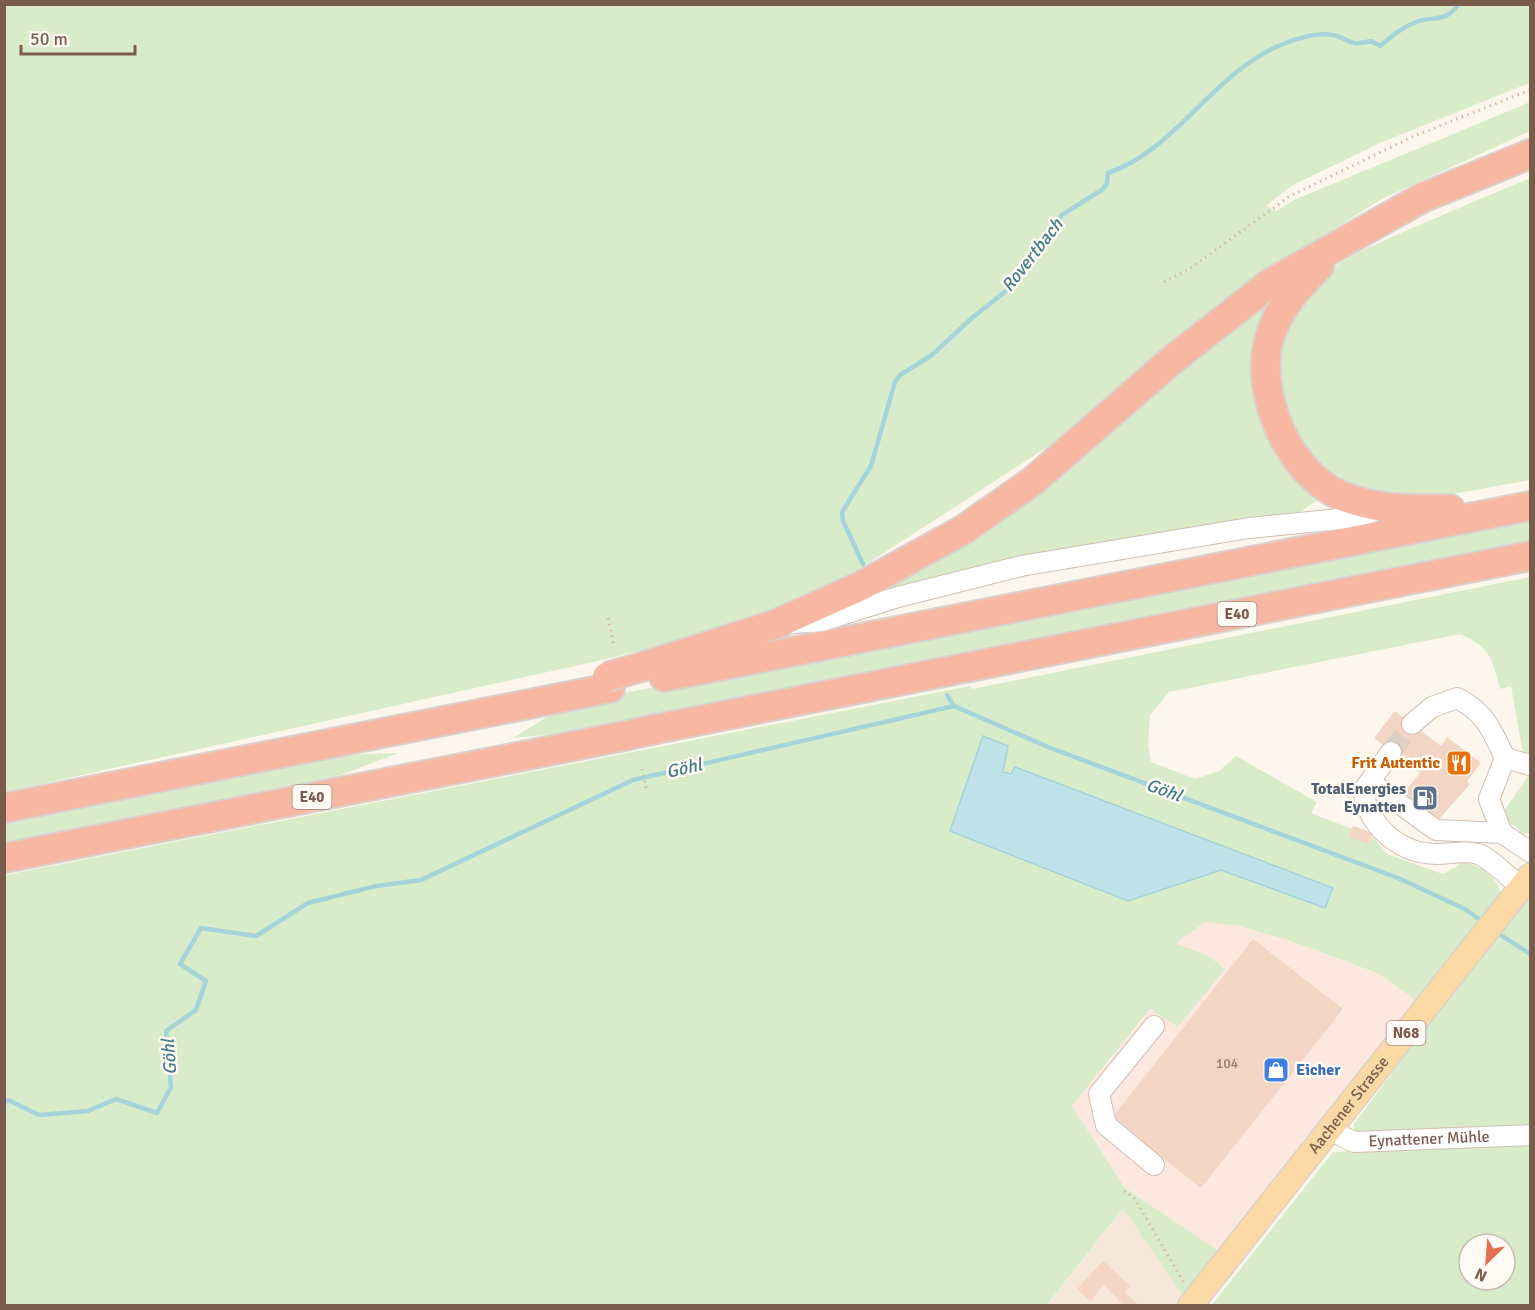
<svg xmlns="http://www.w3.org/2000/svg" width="1535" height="1310" viewBox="0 0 1535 1310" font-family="Signika,sans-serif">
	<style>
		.residential { fill: #f5e8da }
		.commercial { fill: #fde8e0 }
		.green { fill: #d8ecc9; fill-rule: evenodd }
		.water { fill: #bfe3e8; stroke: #a5d3da; stroke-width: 1.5 }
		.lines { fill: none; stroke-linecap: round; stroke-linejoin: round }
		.stream { stroke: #a5d3da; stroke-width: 4.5 }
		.building { fill: #f3d5c3 }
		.minor-tunnel { stroke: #dcd0c4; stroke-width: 20; stroke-dasharray: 20 10; stroke-linecap: butt }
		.minor-casing { stroke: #d1beb0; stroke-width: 22 }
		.major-casing { stroke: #dad1cd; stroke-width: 27 }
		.highway-casing { stroke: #dad1cd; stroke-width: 32 }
		.path { stroke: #d9b8a5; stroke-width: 3; stroke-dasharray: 1.5 4.5; stroke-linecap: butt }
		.minor { stroke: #fff; stroke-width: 20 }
		.major { stroke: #fbd9a5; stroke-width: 24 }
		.highway { stroke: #f7b7a3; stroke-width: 28 }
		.highway-bridge-casing { stroke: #dad1cd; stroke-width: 32; stroke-linecap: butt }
		.highway-bridge { stroke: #f7b7a3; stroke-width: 28 }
		.labels { text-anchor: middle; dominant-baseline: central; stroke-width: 5; stroke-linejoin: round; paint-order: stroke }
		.number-label { font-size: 14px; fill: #987a6a }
		.shield { fill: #fffaf3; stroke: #a28b7f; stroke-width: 1.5 }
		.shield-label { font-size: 15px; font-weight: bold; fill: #7a5c4d }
		.food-label { font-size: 16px; font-weight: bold; fill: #c56008; stroke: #fffaf3; text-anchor: end }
		.service-label { font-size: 16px; font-weight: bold; fill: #4e5e75; stroke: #fffaf3; text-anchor: end }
		.shop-label { font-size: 16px; font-weight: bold; fill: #366cbe; stroke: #fffaf3; text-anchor: start }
		.street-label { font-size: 16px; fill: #7a5c4d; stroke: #fffaf3 }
		.water-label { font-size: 18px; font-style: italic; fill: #437c86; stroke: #fffaf3 }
	</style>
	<rect width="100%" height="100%" fill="#fdf6ec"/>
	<!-- residential -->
	<path class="residential" d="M 1124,1207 L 1183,1296 L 1177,1305 L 1047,1306 Z"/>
	<!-- commercial -->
	<path class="commercial" d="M 1205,922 L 1238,926 L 1288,940 L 1377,973 L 1419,1002 L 1219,1251 L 1125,1188 L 1072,1106 L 1151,1009 L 1207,955 L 1176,944 Z"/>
	<!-- green -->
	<path class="green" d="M 5,5 L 1530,5 L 1530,83 L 1382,142 L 1291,186 L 1266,206 L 1277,211 L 1294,200 L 1530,102 L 1530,131 L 1380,200 L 1284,261 L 1069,433 L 842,580 L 775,611 L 709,634 L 593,662 L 5,792 Z
		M 1530,178 L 1530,480 C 1492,486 1424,503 1387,497 C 1377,496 1366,490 1357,486 C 1274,452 1257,348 1316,283 C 1339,258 1371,247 1401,233 C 1444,214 1487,196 1530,178 Z
		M 1267,299 L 1271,309 L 1256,353 L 1322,497 L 1300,512 L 1232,522 L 869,595 Z
		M 1530,515 L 1530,546 L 597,730 L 513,738 L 568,704 Z
		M 1530,577 L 1530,755 L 1523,753 L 1511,686 L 1500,689 C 1492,658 1491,648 1460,634 L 1169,692 L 1150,715 L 1148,745 L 1151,762 L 1195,779 L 1219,771 L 1236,756 L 1317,802 L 1311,813 L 1373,837 L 1387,854 L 1443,874 L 1464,862 C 1484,868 1497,875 1501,896 L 1419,1002 L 1377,973 L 1288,940 L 1238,926 L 1205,922 L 1176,944 L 1207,955 L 1225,969 L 1178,1027 L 1150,1009 L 1072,1106 L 1125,1188 L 1219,1251 L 1183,1296 L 1123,1208 L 1047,1305 L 5,1306 L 5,875 L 970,686 L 972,689 ZM 1008,746 L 1002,772 L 1011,775 L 1015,768 L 1333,888 L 1325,908 L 1221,870 L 1128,901 L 950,831 Z
		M 399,753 L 306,788 L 5,849 L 5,816 L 339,755 Z
		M 1528,776 L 1530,777 L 1530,833 L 1524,834 L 1501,815 Z
		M 1530,895 L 1530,1128 L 1353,1132 L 1354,1124 L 1488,944 Z
		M 1530,1142 L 1530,1305 L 1211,1306 L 1333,1152 ZM 1469,1244 L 1505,1244 L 1505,1280 L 1469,1280 Z"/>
	<!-- water -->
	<path class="water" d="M 983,736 L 1008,746 L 1003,772 L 1011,774 L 1015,767 L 1333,888 L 1325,908 L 1221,870 L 1128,901 L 950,831 Z"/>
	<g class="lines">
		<!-- stream -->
		<path class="stream" d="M 863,564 L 843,521 L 842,512 L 871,466 L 895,382 L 900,375 L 932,355 L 972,318 L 1011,287 L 1025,272 L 1062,215 L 1103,189 L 1107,183 L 1108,173 C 1178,149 1213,72 1283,44 C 1298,38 1317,32 1333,35 C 1353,39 1344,47 1371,41 L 1380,46 C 1392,36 1401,28 1416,22 C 1435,15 1444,24 1459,4
			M 947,695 L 954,706
			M 1496,932 L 1530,954
			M 4,1103 L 8,1100 L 39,1115 L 88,1111 L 116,1099 L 157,1113 L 171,1087 L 166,1031 L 196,1010 L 206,981 L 180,964 L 201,928 L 256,936 L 308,903 L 376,886 L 421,880 L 633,780 L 954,706 L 1048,747 L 1398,878 L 1465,909 L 1485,923"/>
	</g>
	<!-- building -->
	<path class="building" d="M 1395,711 L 1441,746 L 1447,737 L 1481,763 L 1467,781 L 1470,784 L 1433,826 L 1398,800 L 1420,773 L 1374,738 Z
		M 1353,826 L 1373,833 L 1368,844 L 1349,837 Z
		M 1253,939 L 1343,1009 L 1201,1188 L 1112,1118 Z
		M 1103,1261 L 1130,1286 L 1124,1292 L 1140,1306 L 1124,1306 L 1104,1285 L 1090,1301 L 1077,1289 Z"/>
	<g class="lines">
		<!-- minor-tunnel -->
		<path class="minor-tunnel" d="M 1391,752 L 1412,724"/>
		<!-- minor casing -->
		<g class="minor-casing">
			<g id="minor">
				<path d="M 792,623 L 822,621 L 898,597 L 1021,566 L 1249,528 L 1359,517 L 1379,509"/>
				<path d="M 1412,724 L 1432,707 L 1457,698 C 1486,713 1491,729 1505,758 L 1489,799 L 1502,833"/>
				<path d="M 1391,752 L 1363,791 C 1369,827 1400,854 1437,854 C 1450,854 1465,850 1478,854 C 1489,857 1512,880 1522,888"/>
				<path d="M 1505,758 L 1530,765"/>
				<path d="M 1370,782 L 1436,830 L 1502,833 L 1530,852"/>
				<path d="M 1154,1026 L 1099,1094 L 1106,1125 L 1154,1165"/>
				<path id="s1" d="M 1330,1130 L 1354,1142 L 1530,1135"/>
			</g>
		</g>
		<!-- major casing -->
		<g class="major-casing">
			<g id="major">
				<path id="s2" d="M 1190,1306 L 1530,876"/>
			</g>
		</g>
		<!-- highway casing -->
		<g class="highway-casing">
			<path id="highway" d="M 1319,266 C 1298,288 1279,307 1270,336 C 1253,391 1288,474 1342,496 C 1379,511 1411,509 1450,509
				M 638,668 L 774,625 L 861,586 L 963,530 L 1033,481 L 1171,361 L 1269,284 L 1422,198 L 1530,154
				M 664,677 L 1530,506
				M 651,730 L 1530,556
				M 4,808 L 610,688
				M 4,858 L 619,737"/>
		</g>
		<!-- path -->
		<path class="path" d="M 1164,282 L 1188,270 L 1290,196 L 1414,136 L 1530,90
			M 608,618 L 614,647
			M 642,769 L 646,788
			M 1124,1191 L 1135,1199 L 1184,1283"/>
		<!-- minor -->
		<use href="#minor" class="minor"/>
		<!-- major -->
		<use href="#major" class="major"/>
		<!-- highway -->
		<use href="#highway" class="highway"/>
		<!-- highway-bridge casing -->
		<g class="highway-bridge-casing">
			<path id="highway-bridge" d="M 607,677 L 638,668
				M 619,737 L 651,730"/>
		</g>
		<!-- highway-bridge -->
		<use href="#highway-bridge" class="highway-bridge"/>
	</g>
	<!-- icons -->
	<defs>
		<g id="restaurant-square" transform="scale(1.35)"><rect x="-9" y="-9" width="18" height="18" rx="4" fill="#e8710a" stroke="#fffaf3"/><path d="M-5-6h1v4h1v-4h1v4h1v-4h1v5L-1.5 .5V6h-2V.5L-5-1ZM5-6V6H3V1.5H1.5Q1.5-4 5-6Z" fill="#fff"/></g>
		<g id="fuel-square" transform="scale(1.35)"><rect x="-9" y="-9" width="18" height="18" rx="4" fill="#5c6f8a" stroke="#fffaf3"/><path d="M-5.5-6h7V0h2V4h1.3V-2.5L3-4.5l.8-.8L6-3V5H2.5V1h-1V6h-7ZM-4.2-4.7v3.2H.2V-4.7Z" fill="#fff"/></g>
		<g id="shop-square" transform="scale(1.35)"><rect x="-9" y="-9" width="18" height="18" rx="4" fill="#3f7fe0" stroke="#fffaf3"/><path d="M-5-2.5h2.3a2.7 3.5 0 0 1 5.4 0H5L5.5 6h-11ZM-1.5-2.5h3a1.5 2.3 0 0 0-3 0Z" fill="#fff"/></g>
	</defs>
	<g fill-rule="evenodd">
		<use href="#restaurant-square" x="1459" y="763"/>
		<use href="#fuel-square" x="1425" y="798"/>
		<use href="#shop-square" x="1276" y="1070"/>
	</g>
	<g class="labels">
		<!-- number labels -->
		<g class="number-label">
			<text x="1227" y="1063">104</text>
		</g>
		<!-- shield labels -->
		<g class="shield">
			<rect x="1217.5" y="602" width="39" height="24" rx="4.5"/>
			<rect x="292.5" y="785" width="39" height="24" rx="4.5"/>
			<rect x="1386.5" y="1021" width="39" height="24" rx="4.5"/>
		</g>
		<g class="shield-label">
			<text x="1237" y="614">E40</text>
			<text x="312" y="797">E40</text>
			<text x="1406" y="1033">N68</text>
		</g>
		<!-- food labels -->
		<g class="food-label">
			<text x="1440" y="763">Frit Autentic</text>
		</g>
		<!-- service labels -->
		<g class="service-label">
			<text x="1406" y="789">TotalEnergies<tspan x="1406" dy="18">Eynatten</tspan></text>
		</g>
		<!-- shop labels -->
		<g class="shop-label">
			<text x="1296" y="1070">Eicher</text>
		</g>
		<!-- street labels -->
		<g class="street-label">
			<text stroke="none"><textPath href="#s2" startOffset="256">Aachener Strasse</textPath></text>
			<text stroke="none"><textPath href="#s1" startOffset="102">Eynattener Mühle</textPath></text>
		</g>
		<!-- water labels -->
		<g class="water-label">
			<text transform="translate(1032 255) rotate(-52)">Rovertbach</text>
			<text transform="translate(684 768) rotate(-13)">Göhl</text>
			<text transform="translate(1164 790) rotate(20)">Göhl</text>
			<text transform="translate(169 1057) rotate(-94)">Göhl</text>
		</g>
	</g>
	<!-- border -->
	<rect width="1535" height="1310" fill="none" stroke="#7a5c4d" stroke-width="12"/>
	<!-- north arrow -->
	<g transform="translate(1487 1262) rotate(205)"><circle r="28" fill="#fffaf3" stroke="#cabbb1" stroke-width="1.5"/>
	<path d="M0-4.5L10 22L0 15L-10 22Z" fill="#e76f51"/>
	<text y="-9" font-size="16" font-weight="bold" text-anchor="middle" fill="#7a5c4d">N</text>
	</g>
	<!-- scale -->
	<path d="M21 45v9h114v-9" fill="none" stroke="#7a5c4d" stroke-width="3"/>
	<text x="30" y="45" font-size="18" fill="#7a5c4d" stroke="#fffaf3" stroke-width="4.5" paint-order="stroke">50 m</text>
</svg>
